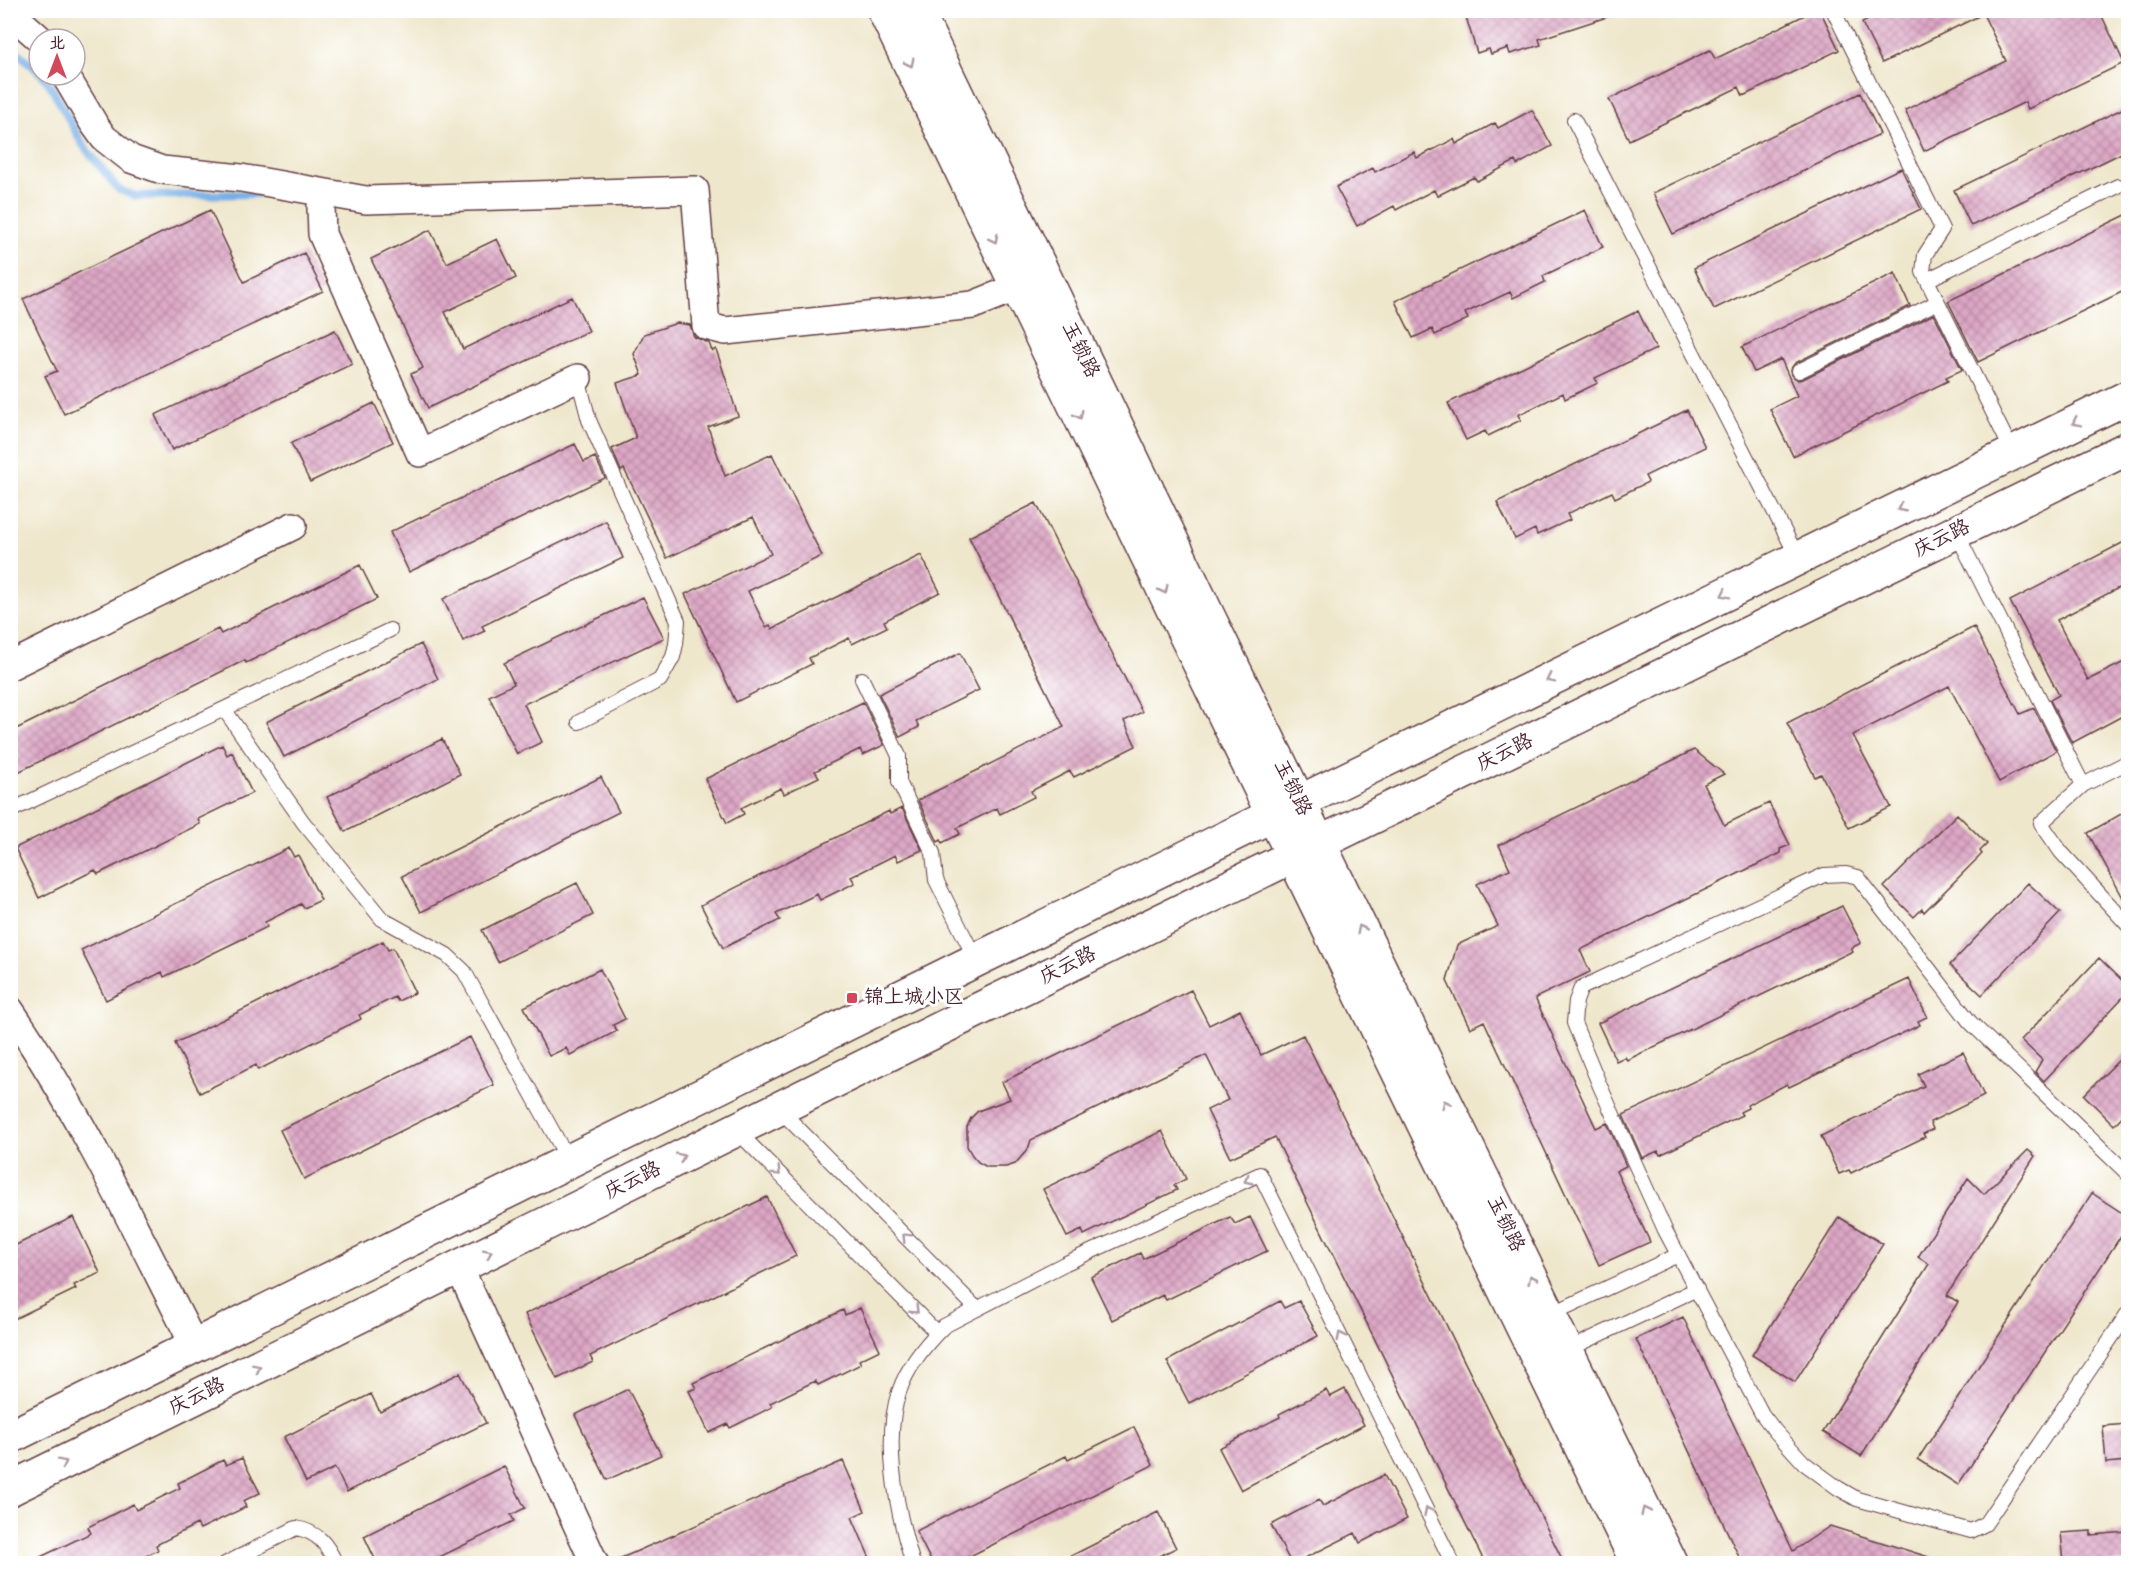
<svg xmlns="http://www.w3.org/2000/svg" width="2139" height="1574" viewBox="0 0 2139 1574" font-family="Kalam,'LXGW WenKai TC',sans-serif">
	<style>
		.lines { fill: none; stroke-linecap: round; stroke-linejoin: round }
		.stream { stroke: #77aee6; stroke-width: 8 }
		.building { fill: url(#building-cross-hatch) }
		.service-casing { stroke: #633d43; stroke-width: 16 }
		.minor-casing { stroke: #633d43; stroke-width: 30 }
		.tertiary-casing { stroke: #633d43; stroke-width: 36 }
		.secondary-casing { stroke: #633d43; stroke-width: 36 }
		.service { stroke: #fff; stroke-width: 14 }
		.minor { stroke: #fff; stroke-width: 27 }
		.tertiary { stroke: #fff; stroke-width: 33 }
		.secondary { stroke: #fff; stroke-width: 33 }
		.oneway { stroke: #ae9aa0 }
		.poi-dot { fill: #d1495b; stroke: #fff; stroke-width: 2 }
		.labels { text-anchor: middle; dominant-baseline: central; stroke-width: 6; stroke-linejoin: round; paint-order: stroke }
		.street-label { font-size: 20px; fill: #4a1f2b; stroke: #fff }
		.poi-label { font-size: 20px; fill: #4a1f2b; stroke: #fff; text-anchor: start }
	</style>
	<defs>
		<pattern id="building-cross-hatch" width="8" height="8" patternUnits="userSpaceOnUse" patternTransform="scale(1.5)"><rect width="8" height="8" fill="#dda7c6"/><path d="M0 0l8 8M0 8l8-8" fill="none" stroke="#b587a1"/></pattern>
	</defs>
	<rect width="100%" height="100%" fill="#fff"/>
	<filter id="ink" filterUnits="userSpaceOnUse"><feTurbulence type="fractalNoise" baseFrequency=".0167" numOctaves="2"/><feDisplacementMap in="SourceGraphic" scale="12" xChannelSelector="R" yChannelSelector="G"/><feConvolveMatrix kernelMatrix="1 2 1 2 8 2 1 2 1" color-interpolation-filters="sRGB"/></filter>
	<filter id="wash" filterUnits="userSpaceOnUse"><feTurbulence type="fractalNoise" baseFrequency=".008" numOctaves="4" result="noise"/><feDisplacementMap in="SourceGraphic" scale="24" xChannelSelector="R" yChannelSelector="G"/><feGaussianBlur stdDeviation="1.35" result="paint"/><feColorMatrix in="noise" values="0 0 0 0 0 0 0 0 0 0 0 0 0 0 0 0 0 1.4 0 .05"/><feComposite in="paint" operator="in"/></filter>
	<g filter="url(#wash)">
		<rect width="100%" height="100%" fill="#efe7cc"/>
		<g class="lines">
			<!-- stream -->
			<path class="stream" d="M 10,45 L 39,72
				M 42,75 L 50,85 L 83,145 L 119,190 L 136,196 L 257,194"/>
		</g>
		<g id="blocks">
			<!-- building -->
			<path class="building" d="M 1488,10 L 1612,10 L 1613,15 L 1539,39 L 1541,45 L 1510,54 L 1508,48 L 1491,54 L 1489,49 L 1477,53 L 1466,17 Z
				M 1815,10 L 1820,10 L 1839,50 L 1743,96 L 1739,87 L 1629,140 L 1609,99 L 1710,50 L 1715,59 Z
				M 1887,10 L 2099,10 L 2124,63 L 2028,109 L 2025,102 L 1924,151 L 1905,110 L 2006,61 L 1983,14 L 1882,63 L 1862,23 Z
				M 1860,93 L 1880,134 L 1673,234 L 1653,193 Z
				M 2128,106 L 2128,150 L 1971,226 L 1954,190 Z
				M 1532,110 L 1552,146 L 1517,165 L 1515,161 L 1477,181 L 1474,177 L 1437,196 L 1434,190 L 1396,210 L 1394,206 L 1357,226 L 1336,187 L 1373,168 L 1375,172 L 1414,152 L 1417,158 L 1454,139 L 1456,144 L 1495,123 L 1498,128 Z
				M 1901,168 L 1921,209 L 1714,309 L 1694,268 Z
				M 210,210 L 244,282 L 304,253 L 323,291 L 64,414 L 45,376 L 57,371 L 23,299 Z
				M 1585,210 L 1603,247 L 1543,276 L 1545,282 L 1513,298 L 1510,292 L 1465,313 L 1468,319 L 1435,335 L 1432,329 L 1413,338 L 1395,301 Z
				M 2128,214 L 2128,289 L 1978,362 L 1948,301 Z
				M 430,230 L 447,263 L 497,239 L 516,278 L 445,312 L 463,349 L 572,297 L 589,331 L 428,408 L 411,374 L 423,368 L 371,259 Z
				M 1895,273 L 1910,306 L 1795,363 L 1790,370 L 1791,375 L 1798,380 L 1803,379 L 1934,314 L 1962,370 L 1946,377 L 1948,381 L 1793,456 L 1770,409 L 1797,396 L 1781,359 L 1754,372 L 1742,347 Z
				M 1638,311 L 1656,349 L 1595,378 L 1598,383 L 1565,399 L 1563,393 L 1518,415 L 1521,420 L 1488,436 L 1485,431 L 1466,440 L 1448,403 Z
				M 677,323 L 690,325 L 694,337 L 709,343 L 712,351 L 716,349 L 738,416 L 708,427 L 725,476 L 772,454 L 822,556 L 748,591 L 766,627 L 770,625 L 772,629 L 921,555 L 940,592 L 884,621 L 887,627 L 852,644 L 849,638 L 809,658 L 812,664 L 736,702 L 685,594 L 771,554 L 753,517 L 667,558 L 634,489 L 624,469 L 621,471 L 612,449 L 636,438 L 617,383 L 642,375 L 634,354 L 644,334 Z
				M 335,330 L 352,364 L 172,450 L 155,415 Z
				M 374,403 L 393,442 L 310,482 L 291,443 Z
				M 1687,410 L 1705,447 L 1645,476 L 1648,482 L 1615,498 L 1612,492 L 1567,514 L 1570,520 L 1537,535 L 1535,529 L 1515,539 L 1497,502 Z
				M 575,444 L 584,462 L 595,457 L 605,478 L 409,572 L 390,532 Z
				M 1036,503 L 1142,712 L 1124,721 L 1136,746 L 1074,777 L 1070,771 L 1031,791 L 1034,797 L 1000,814 L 997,808 L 957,828 L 960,834 L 942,843 L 941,840 L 938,842 L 918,800 L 1064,727 L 969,537 Z
				M 606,521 L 623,558 L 482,626 L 485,631 L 463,641 L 443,599 Z
				M 2128,540 L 2128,583 L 2057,620 L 2088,680 L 2128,660 L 2128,713 L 2072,743 L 2050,700 L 2059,695 L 2010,601 Z
				M 360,565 L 377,599 L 246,663 L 245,660 L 10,776 L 10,732 L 218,629 L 221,634 Z
				M 643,597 L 664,638 L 524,704 L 542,742 L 517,754 L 489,696 L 514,684 L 504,663 Z
				M 1974,627 L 2020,714 L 2034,708 L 2056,751 L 1999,782 L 1949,686 L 1853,735 L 1891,807 L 1849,828 L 1821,774 L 1815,777 L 1787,723 Z
				M 421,644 L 438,679 L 284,757 L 266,722 Z
				M 960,653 L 979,690 L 916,721 L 919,727 L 900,737 L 879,694 Z
				M 863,702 L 884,745 L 863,755 L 860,749 L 815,771 L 819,777 L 784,794 L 781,788 L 741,808 L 744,814 L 727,823 L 705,779 Z
				M 442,739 L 460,774 L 345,832 L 327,797 Z
				M 222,745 L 227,755 L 232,752 L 252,793 L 198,819 L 200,824 L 98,874 L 95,870 L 39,898 L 15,848 Z
				M 1694,750 L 1724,774 L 1704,784 L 1724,825 L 1769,803 L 1790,845 L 1780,849 L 1781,853 L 1580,950 L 1590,972 L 1535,998 L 1596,1128 L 1607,1123 L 1626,1166 L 1616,1171 L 1650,1242 L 1599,1265 L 1484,1021 L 1470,1028 L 1447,981 L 1457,945 L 1498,926 L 1477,884 L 1510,869 L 1499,845 Z
				M 601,777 L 619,812 L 421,912 L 402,876 Z
				M 902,808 L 922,850 L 898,861 L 895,855 L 851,877 L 855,883 L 820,900 L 817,894 L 776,914 L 780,920 L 723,948 L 701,905 L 889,811 L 890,814 Z
				M 2128,810 L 2128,907 L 2088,833 Z
				M 1957,814 L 1987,844 L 1980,851 L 1982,854 L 1924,912 L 1922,909 L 1914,917 L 1884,887 Z
				M 289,848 L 294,857 L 298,855 L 321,900 L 304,908 L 301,904 L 265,922 L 267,927 L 164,977 L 162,972 L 106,1000 L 81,950 Z
				M 577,883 L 593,915 L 498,962 L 482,930 Z
				M 2028,883 L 2060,913 L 1982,995 L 1950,965 Z
				M 1842,906 L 1861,943 L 1851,948 L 1853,951 L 1627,1060 L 1625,1057 L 1616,1061 L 1598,1023 Z
				M 383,941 L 388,950 L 393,948 L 415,993 L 398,1001 L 395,997 L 359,1015 L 361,1019 L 258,1070 L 256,1065 L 200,1093 L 175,1043 Z
				M 2099,958 L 2128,986 L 2128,992 L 2044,1081 L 2035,1072 L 2042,1060 L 2021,1040 Z
				M 600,969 L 625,1019 L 613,1025 L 617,1031 L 570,1055 L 566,1048 L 549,1056 L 524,1007 Z
				M 1909,979 L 1927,1017 L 1918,1021 L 1920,1025 L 1789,1087 L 1787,1084 L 1747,1105 L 1748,1108 L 1740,1112 L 1742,1115 L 1660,1155 L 1658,1151 L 1642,1158 L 1623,1115 Z
				M 1191,990 L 1209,1025 L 1240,1010 L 1261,1055 L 1303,1035 L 1564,1563 L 1485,1563 L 1275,1137 L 1230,1158 L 1207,1110 L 1228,1100 L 1206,1055 L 1031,1140 L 1028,1149 L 1015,1164 L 1006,1167 L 987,1167 L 978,1162 L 972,1155 L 967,1146 L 967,1127 L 971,1118 L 978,1111 L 1010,1099 L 1002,1082 Z
				M 470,1037 L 494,1085 L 304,1179 L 280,1130 Z
				M 2128,1051 L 2128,1110 L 2114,1125 L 2084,1095 Z
				M 1963,1052 L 1984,1096 L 1930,1122 L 1933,1129 L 1923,1134 L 1925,1137 L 1851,1173 L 1849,1170 L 1839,1174 L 1821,1136 L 1924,1086 L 1918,1074 Z
				M 1162,1131 L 1186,1179 L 1174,1185 L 1177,1190 L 1084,1235 L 1082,1230 L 1067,1237 L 1043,1189 Z
				M 2028,1150 L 2035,1156 L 1947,1295 L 1958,1302 L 1861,1456 L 1823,1432 L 1929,1264 L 1918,1257 L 1968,1178 L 1984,1194 Z
				M 2092,1193 L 2128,1217 L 2128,1225 L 1958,1485 L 1918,1459 Z
				M 767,1197 L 796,1256 L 590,1356 L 593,1362 L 557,1379 L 525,1314 Z
				M 73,1217 L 100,1273 L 74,1285 L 76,1289 L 10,1321 L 10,1248 Z
				M 1230,1217 L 1235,1224 L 1250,1217 L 1267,1251 L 1166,1300 L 1163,1295 L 1112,1320 L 1091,1277 L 1140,1253 L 1143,1259 Z
				M 1839,1217 L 1883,1244 L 1795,1382 L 1752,1355 Z
				M 1280,1301 L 1284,1308 L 1299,1301 L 1318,1336 L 1189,1403 L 1167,1361 Z
				M 860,1308 L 880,1350 L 859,1360 L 861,1364 L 818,1385 L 815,1381 L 770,1403 L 772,1407 L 730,1428 L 728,1424 L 709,1433 L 689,1391 L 696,1388 L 693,1383 L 843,1310 L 845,1315 Z
				M 1683,1317 L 1793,1551 L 1830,1526 L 1935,1559 L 1934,1563 L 1742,1563 L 1636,1339 Z
				M 460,1373 L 486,1423 L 347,1492 L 335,1468 L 306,1482 L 284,1437 L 371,1394 L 380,1412 Z
				M 628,1389 L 661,1455 L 607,1480 L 575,1415 Z
				M 1345,1389 L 1364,1425 L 1241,1490 L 1219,1448 L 1280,1417 L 1279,1414 L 1326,1390 L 1330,1397 Z
				M 2128,1424 L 2128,1461 L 2106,1463 L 2103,1426 Z
				M 1134,1427 L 1153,1465 L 956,1563 L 932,1563 L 916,1531 L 1066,1456 L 1068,1460 Z
				M 242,1458 L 260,1493 L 243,1501 L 246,1507 L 200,1529 L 197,1524 L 156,1545 L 158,1550 L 130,1563 L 28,1563 L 91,1533 L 88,1527 L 133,1504 L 136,1510 L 180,1488 L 178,1483 L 223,1460 L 226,1465 Z
				M 843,1461 L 865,1511 L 852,1517 L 872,1563 L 610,1563 Z
				M 504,1466 L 525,1508 L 511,1515 L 514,1521 L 427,1563 L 377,1563 L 364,1536 Z
				M 1384,1475 L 1407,1519 L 1360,1543 L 1355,1533 L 1295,1563 L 1291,1563 L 1271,1525 L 1319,1500 L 1323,1506 Z
				M 1158,1512 L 1176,1548 L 1145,1563 L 1057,1563 Z
				M 2091,1531 L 2091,1535 L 2128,1532 L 2128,1563 L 2064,1563 L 2061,1533 Z"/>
		</g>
	</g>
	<g filter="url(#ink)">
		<use href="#blocks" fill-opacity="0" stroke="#633d43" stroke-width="1.5"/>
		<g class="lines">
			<!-- service casing -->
			<g class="service-casing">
				<path id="service" d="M 1833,10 L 1942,229 L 1925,255 L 1923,272 L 2013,453
					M 1574,120 L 1798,558
					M 1927,280 L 2118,186
					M 1799,371 L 1938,302
					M 578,378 L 589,420 L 678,621 L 676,644 L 673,657 L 660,680 L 579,722
					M 1956,532 L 2083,785
					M 862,679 L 899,756 L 899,782 L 933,853 L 936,880 L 976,960
					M 224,709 L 303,822 L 382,919 L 447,955 L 464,971 L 569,1161
					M 2128,762 L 2083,785 L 2041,823 L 2061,852 L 2128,925
					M 12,810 L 390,630
					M 779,1109 L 977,1309
					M 736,1130 L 937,1333
					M 2128,1174 L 1970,1022 L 1858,877 L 1846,874 L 1824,875 L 1581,988 L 1576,1001 L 1574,1023 L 1600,1086 L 1665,1230 L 1762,1414 L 1775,1431 L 1804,1463 L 1838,1488 L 1857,1499 L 1971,1531 L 1985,1524 L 2128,1313
					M 1549,1315 L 1678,1255
					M 1567,1350 L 1697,1289
					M 225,1564 L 296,1528 C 318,1532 327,1544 336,1564
					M 913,1564 C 903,1532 896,1502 893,1470 C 887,1407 899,1370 944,1326 L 1064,1264 L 1260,1174 L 1453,1564"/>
			</g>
			<!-- minor casing -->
			<g class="minor-casing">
				<path id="minor" d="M 10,20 L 22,23 L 40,39
					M 65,75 L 94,124 L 104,138 L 131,159 L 162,170 L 241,178 L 366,200 L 695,190 L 706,326 L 725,331 L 973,305 L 1018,287
					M 325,193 L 321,207 L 322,234 L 420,453 L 578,378
					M 10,666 L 293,526
					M 10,1010 C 82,1116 137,1233 195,1347
					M 459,1267 L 595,1564"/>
			</g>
			<!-- tertiary casing -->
			<g class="tertiary-casing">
				<path id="tertiary" d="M 884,10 L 1184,632 L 1638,1564
					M 916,10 L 1210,620 L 1671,1564"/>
			</g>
			<!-- secondary casing -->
			<g class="secondary-casing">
				<path id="secondary" d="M 10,1437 L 968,964 L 2128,397
					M 10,1489 L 988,1005 L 2128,448"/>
			</g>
			<!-- service -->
			<use href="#service" class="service"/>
			<!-- minor -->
			<use href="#minor" class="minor"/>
			<!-- tertiary -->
			<use href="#tertiary" class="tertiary"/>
			<!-- secondary -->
			<use href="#secondary" class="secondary"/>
		</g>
		<!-- one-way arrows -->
		<defs><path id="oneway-chevron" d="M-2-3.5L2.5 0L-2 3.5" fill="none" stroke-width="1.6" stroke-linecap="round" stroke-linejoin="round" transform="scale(1.5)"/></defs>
		<g class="oneway">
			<use href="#oneway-chevron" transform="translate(910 63) rotate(64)"/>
			<use href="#oneway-chevron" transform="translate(994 239) rotate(64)"/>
			<use href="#oneway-chevron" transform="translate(1079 415) rotate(64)"/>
			<use href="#oneway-chevron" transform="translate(2076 422) rotate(154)"/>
			<use href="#oneway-chevron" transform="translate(1901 508) rotate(154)"/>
			<use href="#oneway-chevron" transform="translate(1164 590) rotate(64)"/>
			<use href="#oneway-chevron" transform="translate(1725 594) rotate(154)"/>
			<use href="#oneway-chevron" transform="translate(1550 679) rotate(154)"/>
			<use href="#oneway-chevron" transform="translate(1361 929) rotate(-116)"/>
			<use href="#oneway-chevron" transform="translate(1446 1104) rotate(-116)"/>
			<use href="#oneway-chevron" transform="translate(681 1157) rotate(-26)"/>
			<use href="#oneway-chevron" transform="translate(777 1172) rotate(45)"/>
			<use href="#oneway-chevron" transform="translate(1248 1180) rotate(155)"/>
			<use href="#oneway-chevron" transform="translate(906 1237) rotate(-135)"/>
			<use href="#oneway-chevron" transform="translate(488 1253) rotate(-26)"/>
			<use href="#oneway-chevron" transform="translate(1532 1279) rotate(-116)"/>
			<use href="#oneway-chevron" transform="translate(915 1310) rotate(45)"/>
			<use href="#oneway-chevron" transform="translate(1341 1336) rotate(-117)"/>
			<use href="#oneway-chevron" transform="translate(257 1368) rotate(-26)"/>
			<use href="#oneway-chevron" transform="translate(63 1463) rotate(-26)"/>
			<use href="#oneway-chevron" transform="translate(1428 1511) rotate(-115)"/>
			<use href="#oneway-chevron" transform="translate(1645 1511) rotate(-116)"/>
		</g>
	</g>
	<!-- markers -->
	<rect class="poi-dot" x="846" y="992" width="12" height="12" rx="3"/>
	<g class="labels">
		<!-- street labels -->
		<g class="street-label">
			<text transform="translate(1080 350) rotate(64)">玉锁路</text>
			<text transform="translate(1942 539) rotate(-26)">庆云路</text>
			<text transform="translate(1505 753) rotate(-26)">庆云路</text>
			<text transform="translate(1292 788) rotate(64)">玉锁路</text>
			<text transform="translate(1068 966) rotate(-26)">庆云路</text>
			<text transform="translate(633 1181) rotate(-26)">庆云路</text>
			<text transform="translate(1505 1224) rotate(64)">玉锁路</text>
			<text transform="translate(197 1397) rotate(-26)">庆云路</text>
		</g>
		<!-- poi labels -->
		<g class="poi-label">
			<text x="864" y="998">锦上城小区</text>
		</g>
	</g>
	<!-- margin -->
	<rect width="2139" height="1574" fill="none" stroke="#fff" stroke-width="36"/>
	<!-- north arrow -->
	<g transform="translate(57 57)"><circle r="28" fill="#ffffff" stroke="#b7a5aa" stroke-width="1.5"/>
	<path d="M0-4.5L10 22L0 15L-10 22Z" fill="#d1495b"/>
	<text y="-9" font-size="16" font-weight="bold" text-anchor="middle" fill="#4a1f2b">北</text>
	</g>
</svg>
